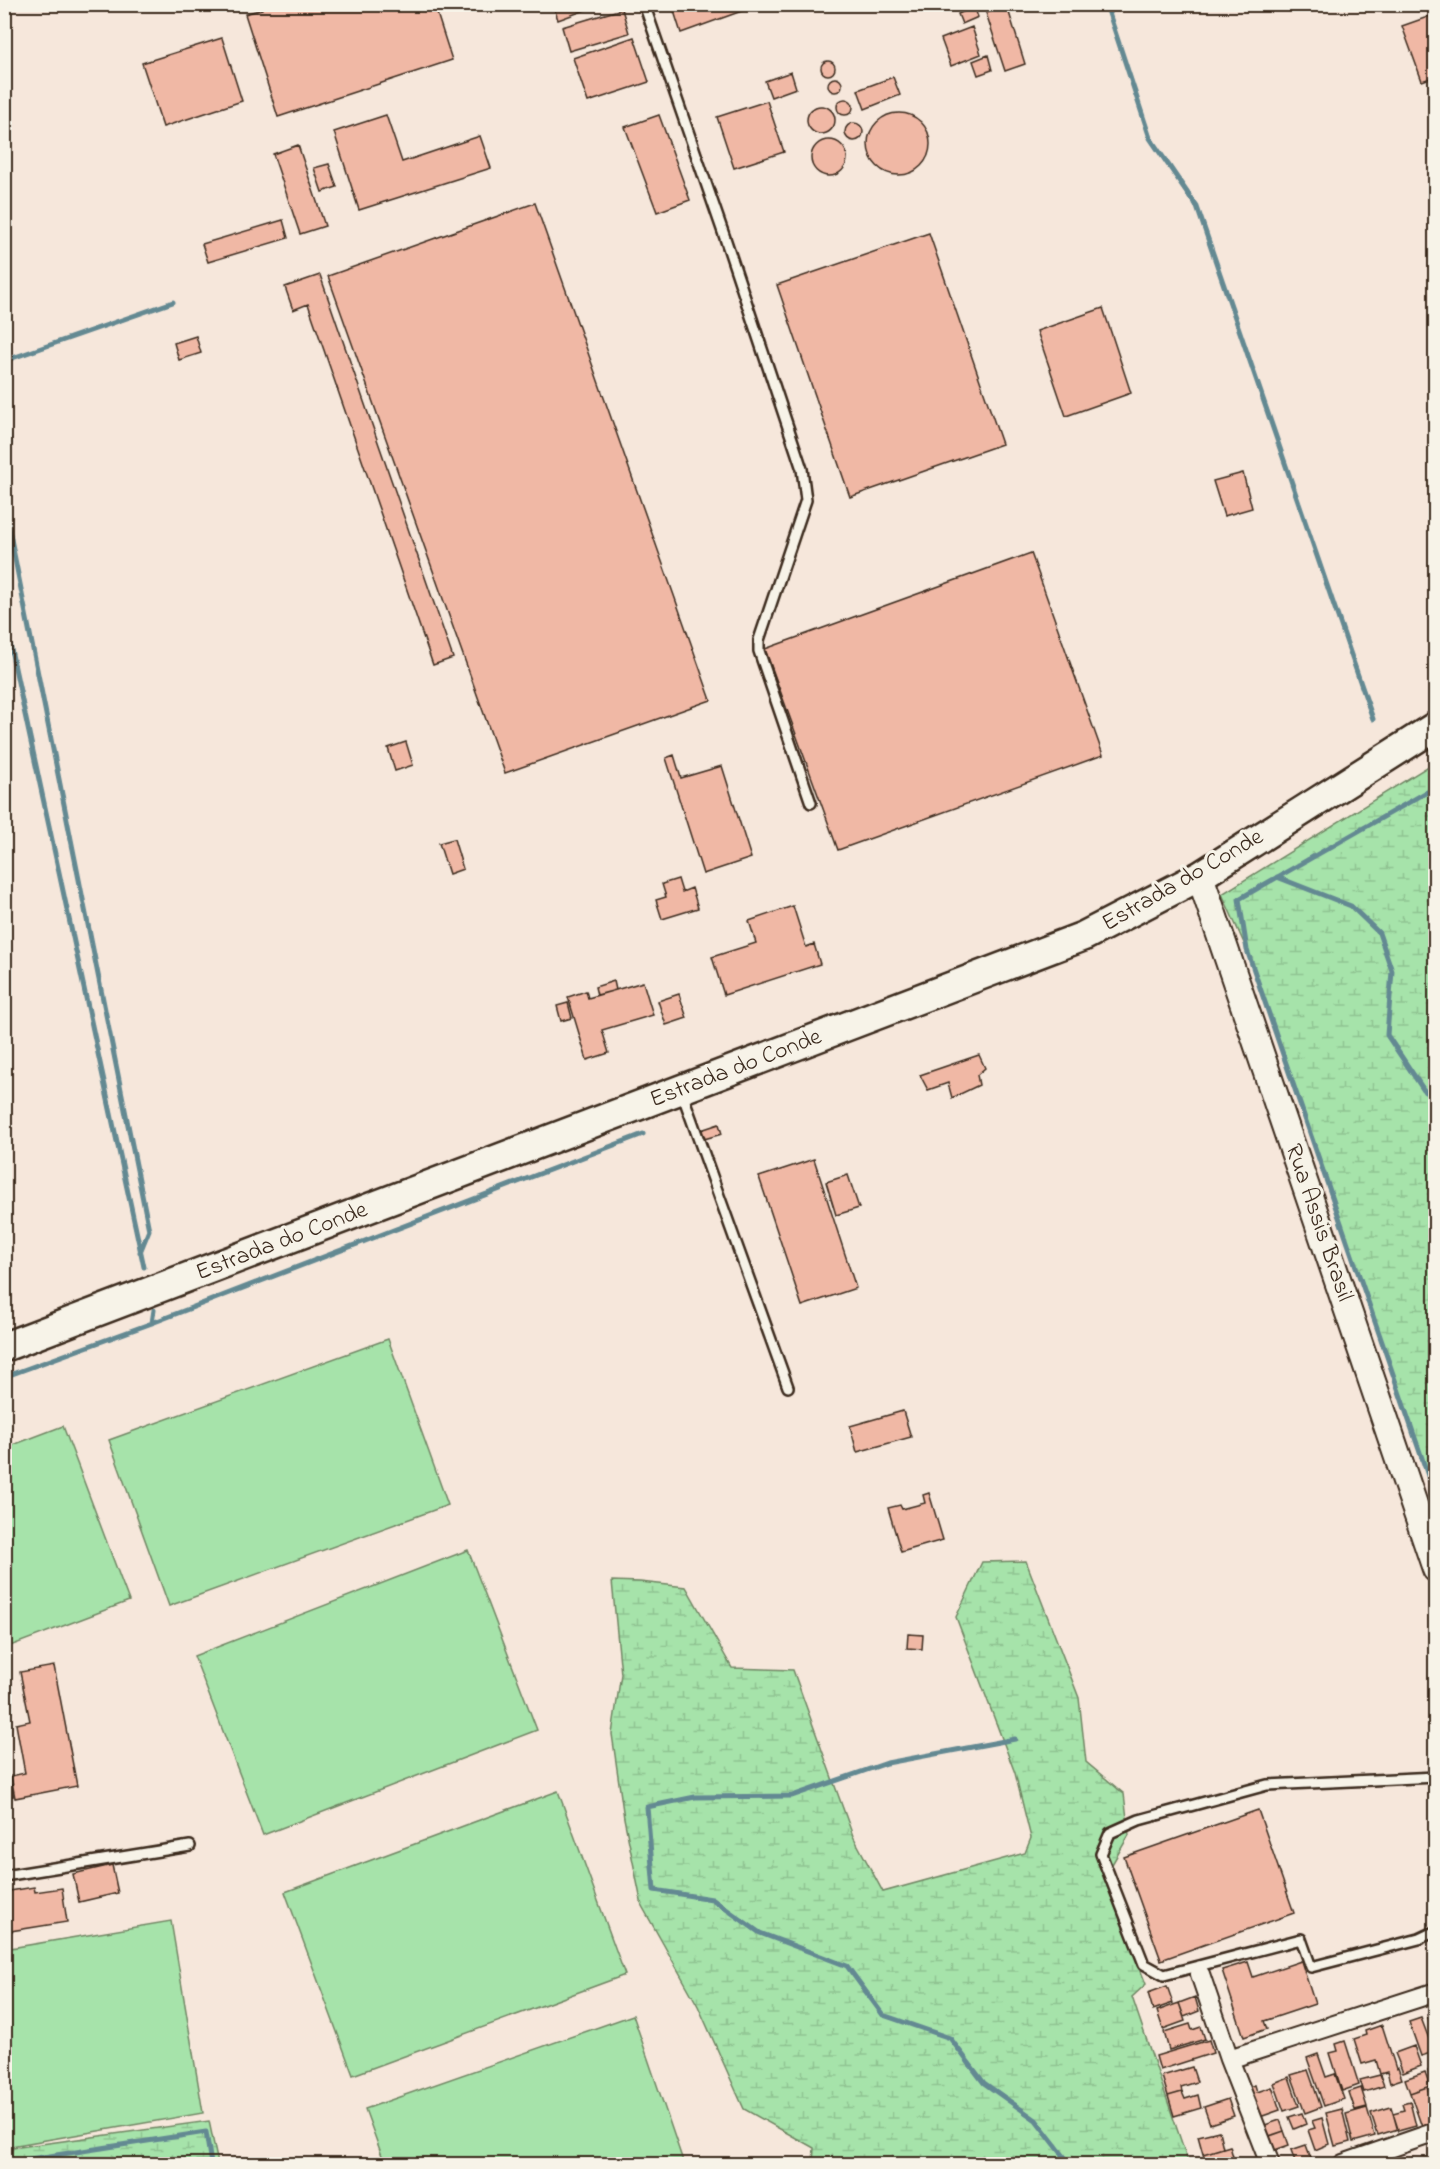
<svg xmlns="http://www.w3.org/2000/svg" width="1440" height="2169" viewBox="0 0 1440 2169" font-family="'Indie Flower',sans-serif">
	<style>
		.grass { fill: #a6e3aa; stroke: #708664; stroke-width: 1.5 }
		.wetland { fill: url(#wetland-marsh); stroke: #708664; stroke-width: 1.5 }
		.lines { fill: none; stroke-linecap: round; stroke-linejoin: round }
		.stream { stroke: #648992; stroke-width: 5 }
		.building { fill: #f0b8a5; stroke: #3b2a1e; stroke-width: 1.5 }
		.lane-casing { stroke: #3b2a1e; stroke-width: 14 }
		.street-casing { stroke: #3b2a1e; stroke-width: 22 }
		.secondary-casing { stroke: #3b2a1e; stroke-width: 30 }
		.primary-casing { stroke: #3b2a1e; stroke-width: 33 }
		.lane { stroke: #f7f3e8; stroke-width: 9 }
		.street { stroke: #f7f3e8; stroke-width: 18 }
		.secondary { stroke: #f7f3e8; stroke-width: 26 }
		.primary { stroke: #f7f3e8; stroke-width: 28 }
		.labels { text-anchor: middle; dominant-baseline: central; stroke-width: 6; stroke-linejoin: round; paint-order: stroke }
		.street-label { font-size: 24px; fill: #3b2a1e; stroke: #f7f3e8 }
	</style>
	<defs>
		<pattern id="wetland-marsh" width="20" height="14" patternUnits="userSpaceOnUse" patternTransform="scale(1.5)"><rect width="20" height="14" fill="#a6e3aa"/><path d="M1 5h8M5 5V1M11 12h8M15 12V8" fill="none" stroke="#90c392"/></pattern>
	</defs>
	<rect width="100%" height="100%" fill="#f6e7db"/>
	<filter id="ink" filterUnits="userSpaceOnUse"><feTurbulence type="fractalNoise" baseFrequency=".0167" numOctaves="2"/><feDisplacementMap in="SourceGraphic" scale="12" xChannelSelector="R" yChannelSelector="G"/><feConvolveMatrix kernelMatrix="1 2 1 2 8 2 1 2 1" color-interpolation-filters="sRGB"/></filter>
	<g filter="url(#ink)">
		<!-- grass -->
		<path class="grass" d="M 388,1339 L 448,1505 L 169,1606 L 109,1440 Z
			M 63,1426 L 129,1601 L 5,1648 L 5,1448 Z
			M 468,1550 L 537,1730 L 263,1835 L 194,1656 Z
			M 558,1791 L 625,1975 L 353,2075 L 285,1892 Z
			M 171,1921 L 203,2113 L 5,2147 L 5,1949 Z
			M 633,2015 L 684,2164 L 385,2164 L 365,2109 Z"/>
		<!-- wetland -->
		<path class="wetland" d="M 1435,762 L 1435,1499 L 1247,950 L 1222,894 Z
			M 1026,1561 L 1079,1698 L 1086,1762 L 1124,1794 L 1129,1835 L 1104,1878 L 1146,1984 L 1132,1997 L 1189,2164 L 813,2164 L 814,2148 L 744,2109 L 698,2006 L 642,1906 L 624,1818 L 612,1734 L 621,1674 L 612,1581 L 640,1582 L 686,1587 L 732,1668 L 793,1670 L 853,1836 L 883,1892 L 1025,1853 L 1031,1838 L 1015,1773 L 956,1617 L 982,1562 Z
			M 209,2121 L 218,2164 L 5,2164 L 5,2149 Z"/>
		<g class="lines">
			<!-- stream -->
			<path class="stream" d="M 1106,4 L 1150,138 L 1197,207 L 1373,719
				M 4,361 L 173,302
				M 4,420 L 10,443 L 4,468
				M 4,504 L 149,1230 L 140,1252
				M 4,617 L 144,1267
				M 1436,789 L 1427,792 L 1239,899 L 1247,950 L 1436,1499
				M 1277,877 L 1351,906 L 1379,933 L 1392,971 L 1387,1035 L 1425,1092 L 1436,1096
				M 152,1323 L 154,1310
				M 4,1377 L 152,1323 L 643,1134
				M 1015,1739 L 887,1763 L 792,1796 L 695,1797 L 647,1807 L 654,1890 L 712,1899 L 760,1933 L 847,1966 L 883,2015 L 950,2038 L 984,2083 L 1036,2120 L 1070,2164
				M 4,2163 L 206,2132 L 211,2164"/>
		</g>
		<!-- building -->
		<path class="building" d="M 261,4 L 434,4 L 452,60 L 278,117 L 245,14 L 262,9 Z
			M 553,4 L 602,4 L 558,20 Z
			M 684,4 L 761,4 L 681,33 L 673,8 Z
			M 1007,6 L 1025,64 L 1005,71 L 986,13 Z
			M 974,7 L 978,17 L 962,24 L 958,14 Z
			M 622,9 L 629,33 L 569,51 L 562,27 Z
			M 1436,14 L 1436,76 L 1422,81 L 1402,26 Z
			M 972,27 L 981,54 L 951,66 L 941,39 Z
			M 634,37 L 649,82 L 588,102 L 573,58 Z
			M 222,38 L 242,101 L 163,127 L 142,63 Z
			M 988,55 L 992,70 L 978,75 L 973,61 Z
			M821 68a7 7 0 1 1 14 0a7 7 0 1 1-14 0Z
			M 791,72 L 796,88 L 771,97 L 765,81 Z
			M 893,77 L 900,95 L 865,109 L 858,90 Z
			M828 85a7 7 0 1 1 14 0a7 7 0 1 1-14 0Z
			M837 107a8 8 0 1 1 16 0a8 8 0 1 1-16 0Z
			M 767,101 L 784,152 L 734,168 L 717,117 Z
			M807 120a14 14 0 1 1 28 0a14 14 0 1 1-28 0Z
			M868 144a31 31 0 1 1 62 0a31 31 0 1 1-62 0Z
			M 386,115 L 402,162 L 480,136 L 491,168 L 359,210 L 334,132 Z
			M 659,115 L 690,200 L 657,212 L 625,127 Z
			M845 132a9 9 0 1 1 18 0a9 9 0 1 1-18 0Z
			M811 158a18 18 0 1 1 36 0a18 18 0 1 1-36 0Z
			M 298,145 L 325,226 L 300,234 L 273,154 Z
			M 329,164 L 337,187 L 322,192 L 314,168 Z
			M 535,203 L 711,700 L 505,773 L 328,276 Z
			M 283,220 L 288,238 L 208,262 L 202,244 Z
			M 929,233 L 1002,444 L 850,497 L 777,285 Z
			M 320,275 L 453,658 L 433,665 L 308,304 L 293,310 L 285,287 Z
			M 1103,308 L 1131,393 L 1066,416 L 1037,331 Z
			M 196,336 L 201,353 L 179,360 L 174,343 Z
			M 1243,473 L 1252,508 L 1224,516 L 1213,481 Z
			M 1031,553 L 1103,755 L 838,850 L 765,649 Z
			M 406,742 L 413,765 L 395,771 L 388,748 Z
			M 674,755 L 681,778 L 722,766 L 751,858 L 703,874 L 666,758 Z
			M 454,839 L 463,869 L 449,874 L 439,843 Z
			M 678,879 L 682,892 L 692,888 L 698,908 L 662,919 L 656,900 L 666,897 L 662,884 Z
			M 793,906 L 806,947 L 814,944 L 820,964 L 724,995 L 712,957 L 756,943 L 749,921 Z
			M 614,981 L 616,990 L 597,995 L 595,987 Z
			M 643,982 L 653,1015 L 602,1030 L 609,1053 L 587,1060 L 568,997 L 586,991 L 588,998 Z
			M 679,994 L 687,1018 L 666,1025 L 658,1001 Z
			M 568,1003 L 572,1018 L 561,1021 L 557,1006 Z
			M 979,1055 L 985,1068 L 977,1075 L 979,1085 L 952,1098 L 948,1083 L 928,1090 L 920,1075 Z
			M 719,1124 L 722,1134 L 704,1139 L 701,1130 Z
			M 814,1159 L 856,1288 L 802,1306 L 759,1177 Z
			M 848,1175 L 859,1208 L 836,1215 L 826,1182 Z
			M 903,1411 L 911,1437 L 857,1452 L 850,1426 Z
			M 929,1493 L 943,1540 L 901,1552 L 888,1508 L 900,1505 L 902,1509 L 925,1503 L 923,1495 Z
			M 908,1634 L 923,1635 L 922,1649 L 907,1648 Z
			M 54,1666 L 77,1786 L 15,1798 L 11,1776 L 25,1773 L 16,1724 L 30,1721 L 20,1672 Z
			M 11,1785 L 13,1796 L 4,1797 L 4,1786 Z
			M 1258,1810 L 1294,1913 L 1161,1960 L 1124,1857 Z
			M 112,1865 L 118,1893 L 79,1902 L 73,1874 Z
			M 34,1887 L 35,1892 L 62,1888 L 67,1922 L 4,1932 L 4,1892 Z
			M 1301,1961 L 1315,2004 L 1264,2021 L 1267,2029 L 1244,2037 L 1222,1970 L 1248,1962 L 1253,1977 Z
			M 1167,1986 L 1173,2003 L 1153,2010 L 1148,1993 Z
			M 1195,1997 L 1199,2011 L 1184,2017 L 1179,2003 Z
			M 1179,2003 L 1185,2021 L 1163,2029 L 1157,2011 Z
			M 1436,2012 L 1436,2039 L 1427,2015 Z
			M 1421,2018 L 1434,2052 L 1421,2056 L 1409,2022 Z
			M 1190,2024 L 1192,2030 L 1201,2027 L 1205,2039 L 1169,2050 L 1164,2032 Z
			M 1382,2025 L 1396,2069 L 1398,2068 L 1402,2079 L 1390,2083 L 1387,2072 L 1380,2074 L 1376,2060 L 1362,2064 L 1354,2039 L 1366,2035 L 1365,2031 Z
			M 1209,2040 L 1213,2053 L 1160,2070 L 1156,2056 Z
			M 1345,2041 L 1359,2085 L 1342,2091 L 1330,2053 L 1338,2051 L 1336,2044 Z
			M 1414,2046 L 1421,2066 L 1403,2073 L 1395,2053 Z
			M 1318,2054 L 1326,2077 L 1335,2074 L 1344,2099 L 1324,2106 L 1307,2058 Z
			M 1192,2067 L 1197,2082 L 1181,2087 L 1182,2092 L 1168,2096 L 1162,2076 Z
			M 1436,2068 L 1436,2090 L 1435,2090 L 1428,2071 Z
			M 1308,2070 L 1321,2107 L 1305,2113 L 1291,2075 Z
			M 1425,2072 L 1430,2086 L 1410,2093 L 1405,2079 Z
			M 1380,2075 L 1384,2086 L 1364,2092 L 1360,2080 Z
			M 1289,2077 L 1299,2106 L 1284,2111 L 1274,2083 Z
			M 1255,2085 L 1257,2092 L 1272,2087 L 1280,2110 L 1257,2118 L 1246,2088 Z
			M 1427,2087 L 1436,2111 L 1436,2123 L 1422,2127 L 1410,2093 Z
			M 1361,2088 L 1367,2107 L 1355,2110 L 1349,2092 Z
			M 1182,2092 L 1185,2099 L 1198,2095 L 1201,2108 L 1174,2116 L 1168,2096 Z
			M 1228,2099 L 1234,2116 L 1210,2124 L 1204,2107 Z
			M 1410,2102 L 1416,2126 L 1398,2131 L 1393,2113 L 1404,2110 L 1402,2104 Z
			M 1391,2107 L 1398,2129 L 1378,2135 L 1371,2113 Z
			M 1367,2108 L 1375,2136 L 1353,2142 L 1346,2114 Z
			M 1342,2109 L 1350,2142 L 1335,2146 L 1326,2113 Z
			M 1302,2113 L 1306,2124 L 1294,2129 L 1289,2117 Z
			M 1322,2118 L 1329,2144 L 1315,2150 L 1308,2130 L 1315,2128 L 1312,2121 Z
			M 1280,2120 L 1284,2131 L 1263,2138 L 1259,2127 Z
			M 1219,2131 L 1223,2148 L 1203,2154 L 1198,2136 Z
			M 1284,2131 L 1289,2145 L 1272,2151 L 1267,2137 Z
			M 1306,2145 L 1312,2161 L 1296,2164 L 1291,2150 Z
			M 1230,2146 L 1235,2164 L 1206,2164 L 1203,2154 Z"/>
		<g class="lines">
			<!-- lane casing -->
			<g class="lane-casing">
				<path id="lane" d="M 644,4 L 725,238 L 802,469 L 806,500 L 759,640 L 759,651 L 811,803
					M 682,1093 L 788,1387
					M 1436,1777 L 1267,1785 L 1139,1820 L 1110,1833 L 1101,1854 L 1144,1964 L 1164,1975 L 1301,1939 L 1311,1967 L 1419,1939 L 1436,1931
					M 4,1876 L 190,1846"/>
			</g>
			<!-- street casing -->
			<g class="street-casing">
				<path id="street" d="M 1200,1974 L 1229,2059 L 1270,2164
					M 1229,2059 L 1436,1992
					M 1343,2164 L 1436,2132"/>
			</g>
			<!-- secondary casing -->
			<g class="secondary-casing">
				<path id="secondary" d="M 1200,876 L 1436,1569"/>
			</g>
			<!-- primary casing -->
			<g class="primary-casing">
				<path id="primary" d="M 4,1347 L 1084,936 L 1200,876 L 1436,726"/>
			</g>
			<!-- lane -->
			<use href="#lane" class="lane"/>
			<!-- street -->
			<use href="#street" class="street"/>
			<!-- secondary -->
			<use href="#secondary" class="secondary"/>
			<!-- primary -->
			<use href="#primary" class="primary"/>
		</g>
	</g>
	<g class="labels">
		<!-- street labels -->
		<g class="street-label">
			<text transform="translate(1183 881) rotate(-30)">Estrada do Conde</text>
			<text transform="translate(736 1069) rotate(-21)">Estrada do Conde</text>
			<text transform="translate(1318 1223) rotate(71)">Rua Assis Brasil</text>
			<text transform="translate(282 1242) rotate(-21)">Estrada do Conde</text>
		</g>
	</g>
	<!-- margin -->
	<rect width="1440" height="2169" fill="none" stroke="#f7f3e8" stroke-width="24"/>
	<rect x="12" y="12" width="1416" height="2145" fill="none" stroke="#3b2a1e" stroke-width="2" filter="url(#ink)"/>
</svg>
